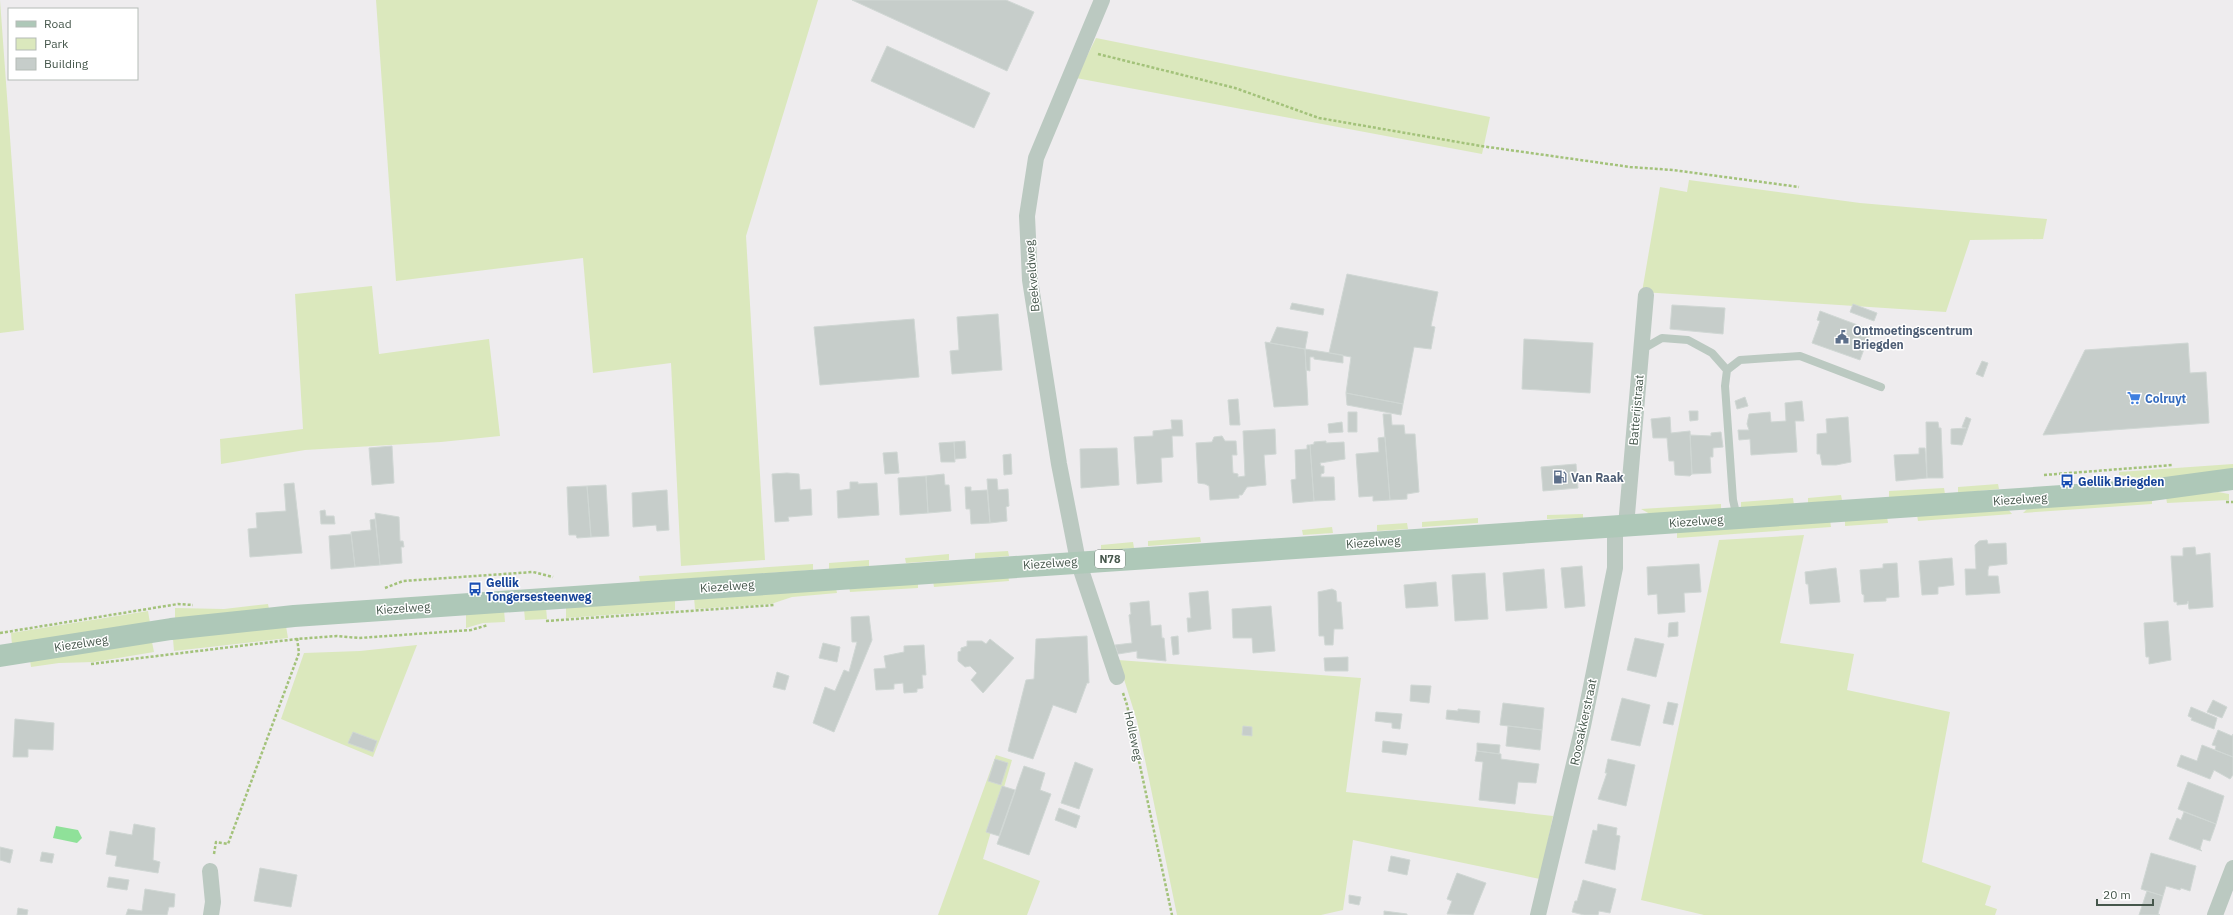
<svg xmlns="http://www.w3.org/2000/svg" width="2233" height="915" viewBox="0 0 2233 915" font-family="'IBM Plex Sans',sans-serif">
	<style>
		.green { fill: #dbe8bd }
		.water { fill: #8fe199 }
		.building { fill: #c6cdca; stroke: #d0d7d4 }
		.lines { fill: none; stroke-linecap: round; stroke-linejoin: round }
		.path { stroke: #a3c27a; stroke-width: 2.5; stroke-dasharray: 3 2; stroke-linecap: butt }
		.service { stroke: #bbc9c1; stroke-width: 8 }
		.minor { stroke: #bbc9c1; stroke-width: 16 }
		.primary { stroke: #aec8b8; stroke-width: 22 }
		.labels { text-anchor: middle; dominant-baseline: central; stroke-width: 3; stroke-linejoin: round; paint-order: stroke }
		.shield { fill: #fff; stroke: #7e8982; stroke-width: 1 }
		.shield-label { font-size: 11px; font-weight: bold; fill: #46574c }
		.street-label { font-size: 12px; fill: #46574c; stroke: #fff }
		.service-label { font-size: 12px; font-weight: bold; fill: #4e5e75; stroke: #fff; text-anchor: start }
		.shop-label { font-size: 12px; font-weight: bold; fill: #366cbe; stroke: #fff; text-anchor: start }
		.transit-label { font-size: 12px; font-weight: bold; fill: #164399; stroke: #fff; text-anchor: start }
	</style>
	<rect width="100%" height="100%" fill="#eeecee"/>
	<!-- green -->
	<path class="green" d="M 0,0 L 24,330 L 0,333 Z
		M 376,0 L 818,0 L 746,236 L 765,560 L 681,566 L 671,363 L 593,373 L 583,258 L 396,281 Z
		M 1096,38 L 1490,117 L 1482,154 L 1076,78 Z
		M 1689,180 L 1860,203 L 2047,219 L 2043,239 L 1970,240 L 1946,312 L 1642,292 L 1660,187 L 1687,192 Z
		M 372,286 L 379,354 L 489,339 L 500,436 L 441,442 L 305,450 L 221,464 L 220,439 L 303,429 L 295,294 Z
		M 2233,464 L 2233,469 L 2154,480 L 2119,475 L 2119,472 Z
		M 1998,484 L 1999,489 L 1958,493 L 1958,487 Z
		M 1944,488 L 1945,494 L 1889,498 L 1889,491 Z
		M 2218,492 L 2229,494 L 2229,500 L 2167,503 L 2166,497 Z
		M 1841,495 L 1842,500 L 1808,503 L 1808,498 Z
		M 2152,497 L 2152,504 L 2023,513 L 2030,506 Z
		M 1793,498 L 1794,505 L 1741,509 L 1741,502 Z
		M 1721,504 L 1721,509 L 1650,514 L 1641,509 Z
		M 2007,508 L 2012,514 L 1918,521 L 1917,515 Z
		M 1583,514 L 1583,518 L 1547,519 L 1547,515 Z
		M 1887,517 L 1888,523 L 1845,526 L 1845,520 Z
		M 1478,518 L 1478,523 L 1422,527 L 1422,522 Z
		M 1830,520 L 1831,527 L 1677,538 L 1677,531 Z
		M 1407,523 L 1408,529 L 1377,531 L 1377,525 Z
		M 1332,527 L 1333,533 L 1303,535 L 1302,530 Z
		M 1804,535 L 1780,643 L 1854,654 L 1847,690 L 1950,712 L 1922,862 L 1991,886 L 1985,905 L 1997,909 L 1995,915 L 1704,915 L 1641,900 L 1719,540 Z
		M 1200,537 L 1201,542 L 1148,546 L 1148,541 Z
		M 1133,542 L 1134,548 L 1101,551 L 1101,545 Z
		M 1008,551 L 1009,556 L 975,559 L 975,553 Z
		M 949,554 L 949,560 L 906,563 L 905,558 Z
		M 869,560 L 869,566 L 829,569 L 829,563 Z
		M 813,564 L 813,570 L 640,582 L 639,576 Z
		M 1008,575 L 1009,581 L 934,587 L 933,581 Z
		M 918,582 L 918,588 L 850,592 L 849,586 Z
		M 836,588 L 837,593 L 792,597 L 771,604 L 695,609 L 694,597 Z
		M 675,598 L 675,610 L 566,618 L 566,606 Z
		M 268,604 L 269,609 L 175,620 L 175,608 L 224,609 Z
		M 546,607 L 547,619 L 525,620 L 524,609 Z
		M 504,610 L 505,622 L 483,623 L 466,628 L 466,613 Z
		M 148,611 L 150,623 L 12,645 L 11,633 Z
		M 286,626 L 288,638 L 174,651 L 173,639 Z
		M 152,642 L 154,652 L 94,662 L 59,663 L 31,667 L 30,660 Z
		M 417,645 L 373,757 L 281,719 L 304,653 L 360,651 Z
		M 1118,660 L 1361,678 L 1346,792 L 1553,816 L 1540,879 L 1353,840 L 1343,910 L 1321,915 L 1177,915 L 1137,721 Z
		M 996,755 L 1012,760 L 983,859 L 1040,881 L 1027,915 L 938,915 Z"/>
	<!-- water -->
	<path class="water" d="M 56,826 L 78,830 L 82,838 L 77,843 L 53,838 Z"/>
	<!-- building -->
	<path class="building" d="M 852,0 L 1006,0 L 1034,12 L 1007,71 Z
		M 887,46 L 990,93 L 974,128 L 871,81 Z
		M 1347,274 L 1438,292 L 1431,326 L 1435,327 L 1431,349 L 1414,347 L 1403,404 L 1346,393 L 1351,357 L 1329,353 Z
		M 1292,303 L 1324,309 L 1323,315 L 1290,309 Z
		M 1853,304 L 1877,313 L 1874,321 L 1850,312 Z
		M 1672,305 L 1725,308 L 1723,334 L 1670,329 Z
		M 1820,311 L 1871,330 L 1860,360 L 1812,343 L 1820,321 L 1817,320 Z
		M 998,314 L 1002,370 L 952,374 L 950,351 L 959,350 L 957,317 Z
		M 914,319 L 919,377 L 820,385 L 814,327 Z
		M 1277,327 L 1308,332 L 1305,349 L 1270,343 Z
		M 1524,339 L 1593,343 L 1590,393 L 1522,389 Z
		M 1265,342 L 1305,349 L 1308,405 L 1274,407 Z
		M 2188,343 L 2190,373 L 2206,372 L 2209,423 L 2043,435 L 2085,350 Z
		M 1305,349 L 1343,355 L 1343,363 L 1314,359 L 1314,357 L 1310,357 L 1310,371 L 1306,370 Z
		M 1982,361 L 1988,363 L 1983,377 L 1976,374 Z
		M 1346,393 L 1403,404 L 1401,415 L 1347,405 Z
		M 1745,397 L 1748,406 L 1737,409 L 1735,401 Z
		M 1238,399 L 1240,425 L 1230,425 L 1228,400 Z
		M 1802,401 L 1804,421 L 1795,421 L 1797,452 L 1751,455 L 1750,439 L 1739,440 L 1738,430 L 1749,430 L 1747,424 L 1749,414 L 1770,412 L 1771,422 L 1786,421 L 1785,403 Z
		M 1689,411 L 1698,411 L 1698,420 L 1690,421 Z
		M 1348,412 L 1357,412 L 1357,432 L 1348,432 Z
		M 1383,414 L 1391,414 L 1392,425 L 1404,425 L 1405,434 L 1415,434 L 1419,492 L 1407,494 L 1407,499 L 1390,500 Z
		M 1670,417 L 1671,433 L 1690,431 L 1692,474 L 1690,476 L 1675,475 L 1674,461 L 1669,461 L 1667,438 L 1653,438 L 1651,419 Z
		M 1848,417 L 1851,462 L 1836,465 L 1822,465 L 1820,454 L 1817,454 L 1817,434 L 1827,433 L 1826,419 Z
		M 1966,417 L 1971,419 L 1962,445 L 1951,444 L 1951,429 L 1966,428 L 1962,427 Z
		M 1171,420 L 1182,420 L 1183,436 L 1172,436 L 1173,457 L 1161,458 L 1162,482 L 1137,484 L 1134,437 L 1153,436 L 1153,431 L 1172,429 Z
		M 1342,422 L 1343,432 L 1329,433 L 1328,424 Z
		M 1926,422 L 1938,422 L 1939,428 L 1941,428 L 1943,478 L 1927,478 Z
		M 1275,429 L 1276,454 L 1264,455 L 1266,485 L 1247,487 L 1242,495 L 1239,495 L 1239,498 L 1210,500 L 1209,486 L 1205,484 L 1198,483 L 1196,443 L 1212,442 L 1214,437 L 1222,436 L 1225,441 L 1236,441 L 1237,455 L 1232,455 L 1233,473 L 1238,474 L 1238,477 L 1245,476 L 1243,431 Z
		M 1721,432 L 1723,447 L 1713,448 L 1713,457 L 1710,457 L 1711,473 L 1692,474 L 1690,435 L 1711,436 L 1711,433 Z
		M 1385,437 L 1390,500 L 1373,501 L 1373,496 L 1359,497 L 1356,454 L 1379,452 L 1378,438 Z
		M 965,441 L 966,458 L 955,459 L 954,442 Z
		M 1326,441 L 1326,443 L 1344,442 L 1345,459 L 1320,463 L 1321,466 L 1324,466 L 1324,473 L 1321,474 L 1321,477 L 1334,477 L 1335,500 L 1314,501 L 1310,445 L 1314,444 L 1314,442 Z
		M 954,442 L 955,462 L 941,462 L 939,443 Z
		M 1307,445 L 1310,445 L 1314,501 L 1293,503 L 1291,480 L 1296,479 L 1295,450 L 1307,449 Z
		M 392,446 L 394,483 L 372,485 L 369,448 Z
		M 1117,448 L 1119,485 L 1081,488 L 1080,449 Z
		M 1919,448 L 1925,448 L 1927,478 L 1896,481 L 1894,455 L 1919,454 Z
		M 897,452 L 899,473 L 885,474 L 883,453 Z
		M 1011,454 L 1012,474 L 1004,475 L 1003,455 Z
		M 1576,464 L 1578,488 L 1543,491 L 1541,467 Z
		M 787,473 L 799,474 L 800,490 L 811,489 L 812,515 L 788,517 L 789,521 L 775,522 L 772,474 Z
		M 944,474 L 945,485 L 949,485 L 951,511 L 928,513 L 926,476 Z
		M 926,476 L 928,513 L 900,515 L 898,478 Z
		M 987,479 L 997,479 L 998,490 L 1008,489 L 1009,506 L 1006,507 L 1007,521 L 990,523 Z
		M 850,482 L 858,482 L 858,484 L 877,483 L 879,515 L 838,518 L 837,491 L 850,489 Z
		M 294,483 L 302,553 L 250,557 L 248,529 L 257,528 L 256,513 L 286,511 L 284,484 Z
		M 606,485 L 609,536 L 591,537 L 587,486 Z
		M 587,486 L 591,537 L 577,538 L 576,535 L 569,535 L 567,487 Z
		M 965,487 L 971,487 L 971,491 L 987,490 L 990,523 L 971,524 L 970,509 L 966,509 Z
		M 667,490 L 669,530 L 657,531 L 656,525 L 633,527 L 632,493 Z
		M 325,510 L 326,516 L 334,516 L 335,524 L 321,524 L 320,511 Z
		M 375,513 L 399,517 L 400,541 L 403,541 L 404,547 L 401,547 L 402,563 L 380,565 Z
		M 375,519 L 380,565 L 355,567 L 351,532 L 371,530 L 370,520 Z
		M 351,534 L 355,567 L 331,569 L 329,536 Z
		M 1987,540 L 1988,544 L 2006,543 L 2007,564 L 1989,566 L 1988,570 L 1988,576 L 1998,576 L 2000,593 L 1966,595 L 1965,569 L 1976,569 L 1975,545 L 1979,541 Z
		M 2195,547 L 2196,555 L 2210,553 L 2213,607 L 2189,609 L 2188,601 L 2187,604 L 2177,605 L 2177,602 L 2174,602 L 2171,556 L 2183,556 L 2183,548 Z
		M 1952,558 L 1954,585 L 1938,587 L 1938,594 L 1922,595 L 1919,561 Z
		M 1897,563 L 1899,597 L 1886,598 L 1886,601 L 1864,602 L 1864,595 L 1862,594 L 1860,570 L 1883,568 L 1883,564 Z
		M 1699,564 L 1701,592 L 1684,593 L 1685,612 L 1658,614 L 1657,594 L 1648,595 L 1647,567 Z
		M 1582,566 L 1585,606 L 1565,608 L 1561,568 Z
		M 1836,568 L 1840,602 L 1810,604 L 1808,584 L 1806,584 L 1805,572 Z
		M 1544,569 L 1547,608 L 1506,611 L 1503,573 Z
		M 1485,573 L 1488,619 L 1455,621 L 1452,575 Z
		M 1436,582 L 1438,606 L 1406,608 L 1404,585 Z
		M 1332,589 L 1336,591 L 1337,602 L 1341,602 L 1343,629 L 1334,629 L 1333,645 L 1325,645 L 1324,636 L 1319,636 L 1318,592 Z
		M 1208,591 L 1211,629 L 1188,632 L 1187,618 L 1191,618 L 1189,593 Z
		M 1149,601 L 1151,626 L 1161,625 L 1162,638 L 1164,638 L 1166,661 L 1137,658 L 1137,651 L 1118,654 L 1115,645 L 1132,643 L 1129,615 L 1131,614 L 1130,603 Z
		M 1271,606 L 1275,651 L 1253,653 L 1252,638 L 1233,638 L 1232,609 Z
		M 869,616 L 872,640 L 834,732 L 813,723 L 825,687 L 835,691 L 844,670 L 849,672 L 857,642 L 852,642 L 851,617 Z
		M 2168,621 L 2171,660 L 2149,664 L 2149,657 L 2146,657 L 2144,623 Z
		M 1678,622 L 1678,636 L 1668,637 L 1669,623 Z
		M 1087,636 L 1089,683 L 1087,683 L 1076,713 L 1053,705 L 1033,759 L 1008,751 L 1026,680 L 1034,679 L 1036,639 Z
		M 1178,636 L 1179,654 L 1173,655 L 1171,637 Z
		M 1635,638 L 1664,644 L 1656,677 L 1627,670 Z
		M 990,639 L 1014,658 L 983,693 L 971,680 L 977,673 L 970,666 L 965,667 L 958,661 L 958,652 L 961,651 L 961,648 L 967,646 L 967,641 L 982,641 L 986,644 Z
		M 823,643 L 840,647 L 837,662 L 819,658 Z
		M 924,645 L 926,675 L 922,675 L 923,688 L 917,689 L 917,692 L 904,693 L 903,683 L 894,684 L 894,689 L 876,690 L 874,669 L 886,668 L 884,656 L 904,652 L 904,646 Z
		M 1348,657 L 1348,671 L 1325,671 L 1324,658 Z
		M 777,672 L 789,676 L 785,690 L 773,687 Z
		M 1411,685 L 1431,686 L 1429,703 L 1410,701 Z
		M 1622,698 L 1650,705 L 1640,746 L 1611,740 Z
		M 2213,700 L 2227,707 L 2222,718 L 2207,712 Z
		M 1668,702 L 1678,704 L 1673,725 L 1663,723 Z
		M 1503,703 L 1544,708 L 1542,730 L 1500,725 Z
		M 2191,707 L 2217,718 L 2214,729 L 2191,720 L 2192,718 L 2188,716 Z
		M 1458,709 L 1480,711 L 1479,723 L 1446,719 L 1447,710 L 1458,711 Z
		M 1376,712 L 1402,714 L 1400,729 L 1392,728 L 1392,723 L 1375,721 Z
		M 15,719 L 54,723 L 53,750 L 28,749 L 28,757 L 13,757 Z
		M 1243,726 L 1252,727 L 1252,736 L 1242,735 Z
		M 1508,726 L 1542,730 L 1540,750 L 1506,746 Z
		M 2218,730 L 2232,736 L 2233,734 L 2233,757 L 2215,750 L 2216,746 L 2212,745 Z
		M 353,732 L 377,741 L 373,752 L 348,743 Z
		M 1383,741 L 1408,744 L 1406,755 L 1382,752 Z
		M 1477,743 L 1500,745 L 1499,754 L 1477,751 Z
		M 2202,745 L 2233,757 L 2233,775 L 2230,779 L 2214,770 L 2210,779 L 2177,766 L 2181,755 L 2197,761 Z
		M 1477,751 L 1501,754 L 1501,759 L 1539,764 L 1536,783 L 1518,782 L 1515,804 L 1479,800 L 1483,762 L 1475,761 Z
		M 995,759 L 1008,763 L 1001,785 L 988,781 Z
		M 1608,759 L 1635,765 L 1626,806 L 1598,799 L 1607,773 L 1605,773 Z
		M 1075,762 L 1093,769 L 1079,809 L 1061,803 Z
		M 1024,766 L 1045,773 L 1040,790 L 1051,794 L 1029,855 L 997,844 Z
		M 2188,782 L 2224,796 L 2216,824 L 2178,809 Z
		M 1002,786 L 1015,790 L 999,836 L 986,832 Z
		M 1059,808 L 1080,816 L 1076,828 L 1055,820 Z
		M 2184,812 L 2216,824 L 2210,841 L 2203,839 L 2200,849 L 2202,851 L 2169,839 L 2177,818 L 2181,820 Z
		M 134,824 L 155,828 L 153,860 L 160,862 L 158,873 L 115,866 L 117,856 L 106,854 L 110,831 L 132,835 Z
		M 1598,824 L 1617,828 L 1616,835 L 1620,836 L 1615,870 L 1585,863 L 1593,830 L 1597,831 Z
		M 0,847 L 13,850 L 10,863 L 0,860 Z
		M 42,852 L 54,854 L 52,863 L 40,861 Z
		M 2151,853 L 2196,866 L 2190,891 L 2181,888 L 2180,890 L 2166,886 L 2163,896 L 2141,889 Z
		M 1391,856 L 1410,860 L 1407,875 L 1388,871 Z
		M 260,868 L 297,875 L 291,907 L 254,901 Z
		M 1457,873 L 1486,883 L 1473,915 L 1447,914 L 1452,901 L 1447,899 Z
		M 109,877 L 129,880 L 127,890 L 107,887 Z
		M 1583,880 L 1616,889 L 1610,913 L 1599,911 L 1598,915 L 1584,915 L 1572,912 L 1575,901 L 1577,901 Z
		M 145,889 L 175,894 L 174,907 L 169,907 L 167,915 L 126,915 L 128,909 L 142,911 Z
		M 2147,891 L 2163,896 L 2158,914 L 2160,915 L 2139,915 Z
		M 1349,895 L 1361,897 L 1359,905 L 1349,903 Z
		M 18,908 L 28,910 L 27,915 L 17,915 Z
		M 1384,911 L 1407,914 L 1407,915 L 1384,915 Z"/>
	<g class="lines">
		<!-- path -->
		<path class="path" d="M 1098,54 L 1235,88 L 1319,118 L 1481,146 L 1630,167 L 1673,170 L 1799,187
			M 2044,475 L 2173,465
			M 2226,502 L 2233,502
			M 385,588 L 403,581 L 533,572 L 553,577
			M 546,621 L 775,605
			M 0,633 L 178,604 L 193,605
			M 91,664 L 297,639 L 337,636 L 359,638 L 471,630 L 488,625
			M 1123,693 L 1127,705 L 1172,915
			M 214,854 L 216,842 L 228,844 L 299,653 L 297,638"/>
		<!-- service -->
		<path class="service" d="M 1641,350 L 1662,338 L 1688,340 L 1712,353 L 1727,370
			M 1737,517 L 1733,500 L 1725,386 L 1727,370 L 1740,360 L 1800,356 L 1881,387"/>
		<!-- minor -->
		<path class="minor" d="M 1102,0 L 1036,158 L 1027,216 L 1030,280 L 1059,464 L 1078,561 L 1117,677
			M 1626,526 L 1646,295
			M 210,871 L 213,902 L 211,915
			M 1538,915 L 1583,726 L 1615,568 L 1615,526
			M 2215,915 L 2233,868"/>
		<!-- primary -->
		<path class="primary" d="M 0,656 L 171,629 L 294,616 L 2151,490 L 2233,479"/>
	</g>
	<!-- icons -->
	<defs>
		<g id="civic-bare" transform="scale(1.08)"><path d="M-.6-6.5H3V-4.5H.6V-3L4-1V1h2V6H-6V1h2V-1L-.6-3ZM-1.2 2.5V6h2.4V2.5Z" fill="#5c6f8a" stroke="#fff" stroke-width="2.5" paint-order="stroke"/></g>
		<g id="supermarket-bare" transform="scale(1.08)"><path d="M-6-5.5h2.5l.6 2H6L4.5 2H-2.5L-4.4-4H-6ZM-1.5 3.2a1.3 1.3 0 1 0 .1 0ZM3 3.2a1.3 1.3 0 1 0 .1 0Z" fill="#3f7fe0" stroke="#fff" stroke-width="2.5" paint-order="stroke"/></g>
		<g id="fuel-bare" transform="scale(1.08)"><path d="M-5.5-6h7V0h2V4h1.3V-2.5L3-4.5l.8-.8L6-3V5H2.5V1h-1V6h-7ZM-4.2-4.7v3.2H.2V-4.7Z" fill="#5c6f8a" stroke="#fff" stroke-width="2.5" paint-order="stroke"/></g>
		<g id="bus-bare" transform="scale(1.08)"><path d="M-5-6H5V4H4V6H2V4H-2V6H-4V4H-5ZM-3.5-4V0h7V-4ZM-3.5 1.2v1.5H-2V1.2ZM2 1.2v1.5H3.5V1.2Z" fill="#1a4fb4" stroke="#fff" stroke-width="2.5" paint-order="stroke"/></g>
	</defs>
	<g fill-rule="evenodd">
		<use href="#civic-bare" x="1842" y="337"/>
		<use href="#supermarket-bare" x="2134" y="398"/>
		<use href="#fuel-bare" x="1560" y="477"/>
		<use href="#bus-bare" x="2067" y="481"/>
		<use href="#bus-bare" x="475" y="589"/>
	</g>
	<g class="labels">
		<!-- shield labels -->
		<rect class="shield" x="1095" y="550" width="30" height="18" rx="3"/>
		<g class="shield-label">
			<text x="1110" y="559">N78</text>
		</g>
		<!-- street labels -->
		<g class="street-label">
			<text transform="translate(1032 276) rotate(-95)">Beekveldweg</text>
			<text transform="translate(1636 410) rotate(-85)">Batterijstraat</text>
			<text transform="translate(2020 499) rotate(-4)">Kiezelweg</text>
			<text transform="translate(1696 521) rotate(-4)">Kiezelweg</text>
			<text transform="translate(1373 542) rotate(-4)">Kiezelweg</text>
			<text transform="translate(1050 563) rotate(-4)">Kiezelweg</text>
			<text transform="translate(727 586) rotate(-4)">Kiezelweg</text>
			<text transform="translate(403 608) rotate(-4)">Kiezelweg</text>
			<text transform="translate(81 643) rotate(-9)">Kiezelweg</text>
			<text transform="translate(1583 722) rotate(-78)">Roosakkerstraat</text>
			<text transform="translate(1134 736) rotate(78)">Holleweg</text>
		</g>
		<!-- service labels -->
		<g class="service-label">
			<text x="1853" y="330">Ontmoetingscentrum<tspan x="1853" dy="14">Briegden</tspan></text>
			<text x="1571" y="477">Van Raak</text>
		</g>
		<!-- shop labels -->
		<g class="shop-label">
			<text x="2145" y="398">Colruyt</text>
		</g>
		<!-- transit labels -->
		<g class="transit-label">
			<text x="2078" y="481">Gellik Briegden</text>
			<text x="486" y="582">Gellik<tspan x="486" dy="14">Tongersesteenweg</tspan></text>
		</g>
	</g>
	<!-- legend -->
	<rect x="8" y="8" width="130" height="72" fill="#ffffff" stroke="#b5bcb7"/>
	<rect x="16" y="21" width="20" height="6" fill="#aec8b8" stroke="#b5bcb7"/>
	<text x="44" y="28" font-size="12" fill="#46574c">Road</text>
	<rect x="16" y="38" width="20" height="12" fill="#dbe8bd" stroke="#b5bcb7"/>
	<text x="44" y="48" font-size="12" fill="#46574c">Park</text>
	<rect x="16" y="58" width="20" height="12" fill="#c6cdca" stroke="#b5bcb7"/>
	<text x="44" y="68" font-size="12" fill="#46574c">Building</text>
	<!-- scale -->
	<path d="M2097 899v6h56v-6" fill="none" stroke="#46574c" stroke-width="2"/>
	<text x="2103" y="899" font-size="12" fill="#46574c" stroke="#ffffff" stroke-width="3" paint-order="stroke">20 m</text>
</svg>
